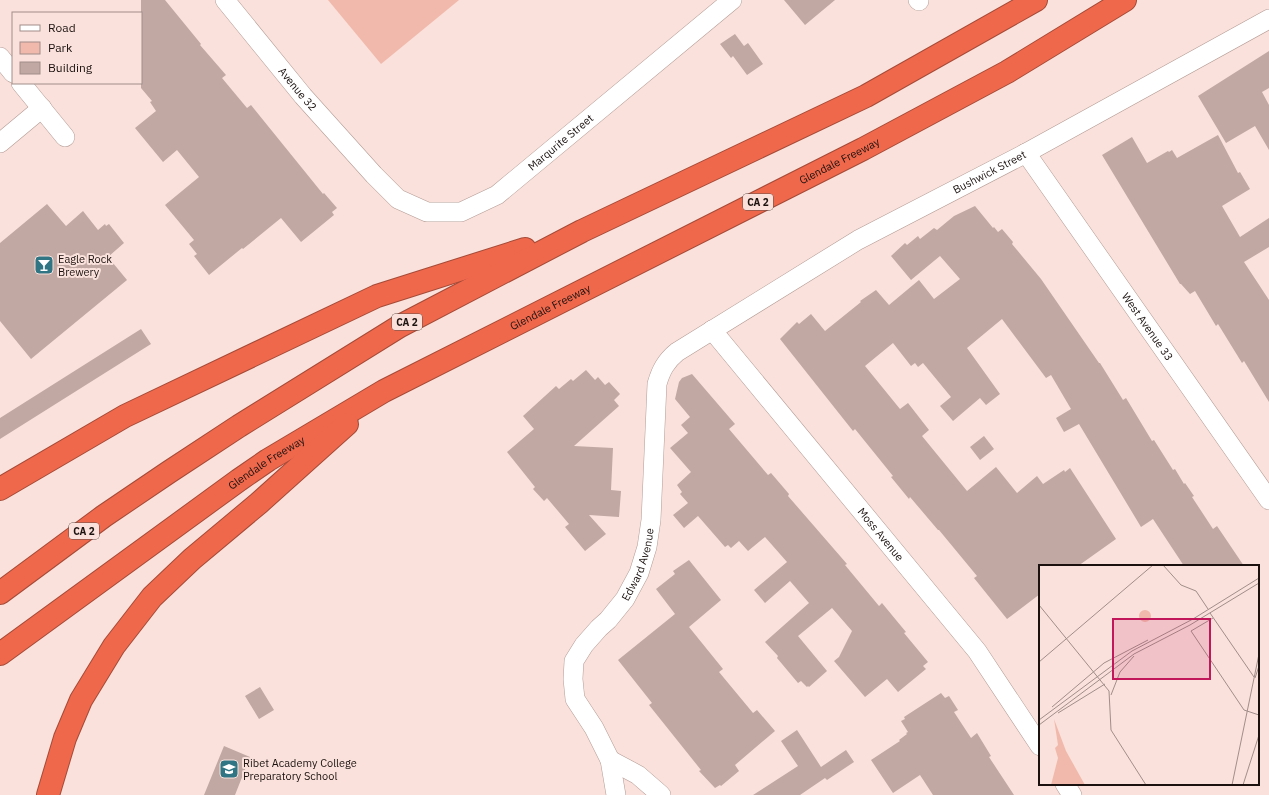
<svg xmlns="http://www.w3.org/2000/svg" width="1269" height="795" viewBox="0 0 1269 795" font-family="'IBM Plex Sans',sans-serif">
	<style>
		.green { fill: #f1b9ac }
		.building { fill: #c1a8a3 }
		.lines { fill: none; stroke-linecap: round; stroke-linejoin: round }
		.minor-casing { stroke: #b39b95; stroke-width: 20 }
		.highway-casing { stroke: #a54a37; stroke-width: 24 }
		.minor { stroke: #fff; stroke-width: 19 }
		.highway { stroke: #ef684c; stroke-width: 22 }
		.labels { text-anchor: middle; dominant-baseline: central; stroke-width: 4; stroke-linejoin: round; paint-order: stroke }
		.shield { fill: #fae1db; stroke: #5e504d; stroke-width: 1 }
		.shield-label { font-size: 10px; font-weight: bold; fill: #1b1210 }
		.street-label { font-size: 11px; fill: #1b1210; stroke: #fae1db }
		.poi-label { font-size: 11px; fill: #1b1210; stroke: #fae1db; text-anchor: start }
		.inset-road { fill: none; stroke: #a18e8a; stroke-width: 1 }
		.view { fill: #c2185b; fill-opacity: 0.15; stroke: #c2185b; stroke-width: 2 }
		.inset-edge { fill: none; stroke: #1b1210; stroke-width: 2 }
	</style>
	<rect width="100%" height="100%" fill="#fae1db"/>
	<!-- green -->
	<path class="green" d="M 328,0 L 459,0 L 381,64 Z"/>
	<!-- building -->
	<path class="building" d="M 141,0 L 165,0 L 201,44 L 200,45 L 226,75 L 222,78 L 247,108 L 251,105 L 323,194 L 324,193 L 337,208 L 332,212 L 334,215 L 301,242 L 281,218 L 243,249 L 242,248 L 209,275 L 194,256 L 197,254 L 189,244 L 194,240 L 165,205 L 199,177 L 177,150 L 163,162 L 135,128 L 156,111 L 150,102 L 152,101 L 141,88 Z
		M 784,0 L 835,0 L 805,25 Z
		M 735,34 L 744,46 L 748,43 L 763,64 L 747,75 L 733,56 L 731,58 L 720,44 Z
		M 1269,51 L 1269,88 L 1262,92 L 1269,105 L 1269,150 L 1255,126 L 1226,143 L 1198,96 Z
		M 1218,135 L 1238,173 L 1240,172 L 1250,189 L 1222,206 L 1240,237 L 1269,218 L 1269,247 L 1244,262 L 1269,300 L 1269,402 L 1244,361 L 1242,363 L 1218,324 L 1216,326 L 1195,291 L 1190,294 L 1181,284 L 1180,284 L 1102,155 L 1132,137 L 1147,163 L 1168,151 L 1169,152 L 1172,150 L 1177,158 Z
		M 47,204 L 66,226 L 83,211 L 98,230 L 105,224 L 106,226 L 109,224 L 124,243 L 108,257 L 127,280 L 31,359 L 0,321 L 0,243 Z
		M 975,206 L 993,228 L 994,227 L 998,232 L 1002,229 L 1013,242 L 1012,244 L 1041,279 L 1099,363 L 1100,363 L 1123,400 L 1126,398 L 1152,441 L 1154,440 L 1173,470 L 1175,469 L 1184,484 L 1185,483 L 1194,496 L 1192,497 L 1213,529 L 1217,526 L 1244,566 L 1184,566 L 1153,519 L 1141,527 L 1079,424 L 1064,432 L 1056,418 L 1071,409 L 1051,375 L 1046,378 L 1002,319 L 967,348 L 1000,394 L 986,405 L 980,398 L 953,421 L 940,406 L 951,397 L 923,363 L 918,367 L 915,363 L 911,366 L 893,343 L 865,366 L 900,409 L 908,403 L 929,430 L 922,436 L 967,491 L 996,467 L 1017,493 L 1037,476 L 1043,484 L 1064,470 L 1065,472 L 1070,468 L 1116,539 L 1078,566 L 1040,566 L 1040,594 L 1007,619 L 974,578 L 977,576 L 939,530 L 938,530 L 910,497 L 909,499 L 891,477 L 893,476 L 855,429 L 853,431 L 780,339 L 797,322 L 799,324 L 811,314 L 825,331 L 861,302 L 860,301 L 876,290 L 889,305 L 919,280 L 934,299 L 960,279 L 940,256 L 911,280 L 891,256 L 905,243 L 907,245 L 918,236 L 920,239 L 934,228 L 937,230 L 954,216 Z
		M 141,329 L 151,344 L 0,439 L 0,418 Z
		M 586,370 L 595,380 L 598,377 L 605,385 L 609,382 L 620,394 L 614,400 L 619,406 L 574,446 L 613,448 L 611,490 L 621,491 L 619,517 L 589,515 L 606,534 L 585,551 L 565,527 L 569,524 L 547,498 L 544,501 L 533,489 L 535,487 L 507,452 L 534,429 L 523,416 L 556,386 L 559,389 L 571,379 L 573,381 Z
		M 692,374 L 735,424 L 729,429 L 768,475 L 771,473 L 789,494 L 788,496 L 847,564 L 845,565 L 879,606 L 882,603 L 896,620 L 906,632 L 904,633 L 928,662 L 923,666 L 926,669 L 898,692 L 887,679 L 865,697 L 834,661 L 839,657 L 852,631 L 832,608 L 798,636 L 827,671 L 809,687 L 808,686 L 807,687 L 801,681 L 798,683 L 777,658 L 778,656 L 765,642 L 809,603 L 790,581 L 765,603 L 754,590 L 787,562 L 765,537 L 748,551 L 739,541 L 731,548 L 728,545 L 725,547 L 698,516 L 684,528 L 673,515 L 688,503 L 680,494 L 682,492 L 677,485 L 691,472 L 670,448 L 688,433 L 681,425 L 690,417 L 675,399 L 679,382 L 682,378 Z
		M 984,436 L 994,449 L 980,460 L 970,447 Z
		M 689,560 L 721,600 L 689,627 L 723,669 L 719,672 L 753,713 L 757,710 L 775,731 L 735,765 L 739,771 L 721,786 L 720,785 L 715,788 L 699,771 L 701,770 L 649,705 L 652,703 L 618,660 L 675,614 L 656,589 L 675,574 L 673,571 Z
		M 260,687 L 274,710 L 259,719 L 245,696 Z
		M 941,693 L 945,698 L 949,696 L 958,710 L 954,712 L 971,738 L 977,733 L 991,756 L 989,757 L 1014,795 L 933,795 L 920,775 L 893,793 L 871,760 L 900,741 L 899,740 L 907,734 L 906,733 L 908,732 L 901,721 L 905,719 L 904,717 Z
		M 797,730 L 821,767 L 846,750 L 854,762 L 827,780 L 825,778 L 800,795 L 753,795 L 798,766 L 781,741 Z
		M 224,746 L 250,757 L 235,795 L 204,795 Z"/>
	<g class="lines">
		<!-- minor casing -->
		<g class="minor-casing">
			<g id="minor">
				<path id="s1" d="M 225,0 L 303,96 L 374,175 L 398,199 L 427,212 L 461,212 L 497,195 L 732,0"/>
				<path d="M 918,0 L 919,1"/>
				<path d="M 0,57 L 13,73"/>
				<path d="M 21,83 L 65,137"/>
				<path d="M 0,143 L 42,108"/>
				<path id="s2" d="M 1026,153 L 1269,500"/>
				<path id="s3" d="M 712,330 L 977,651 L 1040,746"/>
				<path d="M 610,760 L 638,775 L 661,795"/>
				<path d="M 1065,784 L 1072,795"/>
				<path id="s4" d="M 616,795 L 610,760 L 594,728 L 575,699 L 573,679 L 574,661 L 584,645 L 599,628 L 608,620 L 625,599 L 639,573 L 647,547 L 651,520 L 657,384 C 661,370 666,361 677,352 L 858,240 L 1026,153 L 1269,19"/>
			</g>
		</g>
		<!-- highway casing -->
		<g class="highway-casing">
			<g id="highway">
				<path d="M 0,489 L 125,416 L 377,296 L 525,249"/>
				<path d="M 0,593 L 104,516 L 169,472 L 239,426 L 400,326 L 582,231 L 866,96 L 1036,0"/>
				<path id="s5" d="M 0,654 L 239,480 L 268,460 L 384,391 L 863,149 L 1007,72 L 1125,0"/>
				<path d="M 48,795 L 65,738 L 81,700 L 114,646 L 152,597 L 192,559 L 259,503 L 347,424"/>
			</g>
		</g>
		<!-- minor -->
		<use href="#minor" class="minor"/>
		<!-- highway -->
		<use href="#highway" class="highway"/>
	</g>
	<!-- icons -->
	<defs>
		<g id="bar-square" transform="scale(1)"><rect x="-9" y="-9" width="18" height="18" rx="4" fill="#307583" stroke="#fae1db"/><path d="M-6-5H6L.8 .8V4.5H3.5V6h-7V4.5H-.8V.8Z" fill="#fff"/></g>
		<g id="school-square" transform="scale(1)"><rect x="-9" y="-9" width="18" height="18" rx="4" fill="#307583" stroke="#fae1db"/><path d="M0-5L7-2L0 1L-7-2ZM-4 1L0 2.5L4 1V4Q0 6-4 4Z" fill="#fff"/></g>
	</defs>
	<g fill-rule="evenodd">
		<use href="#bar-square" x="44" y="265"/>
		<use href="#school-square" x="229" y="769"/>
	</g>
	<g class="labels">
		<!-- shield labels -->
		<g class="shield">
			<rect x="743" y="194" width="30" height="16" rx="3"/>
			<rect x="392" y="314" width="30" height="16" rx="3"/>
			<rect x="69" y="523" width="30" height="16" rx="3"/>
		</g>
		<g class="shield-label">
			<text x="758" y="202">CA 2</text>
			<text x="407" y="322">CA 2</text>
			<text x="84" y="531">CA 2</text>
		</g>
		<!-- street labels -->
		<g class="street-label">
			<text stroke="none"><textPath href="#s1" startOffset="115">Avenue 32</textPath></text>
			<text stroke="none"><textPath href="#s1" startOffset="452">Marqurite Street</textPath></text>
			<text stroke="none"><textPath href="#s5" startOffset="976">Glendale Freeway</textPath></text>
			<text stroke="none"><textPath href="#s4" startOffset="844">Bushwick Street</textPath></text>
			<text stroke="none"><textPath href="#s5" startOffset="652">Glendale Freeway</textPath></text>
			<text stroke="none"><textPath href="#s2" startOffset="212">West Avenue 33</textPath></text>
			<text stroke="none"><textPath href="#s5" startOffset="328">Glendale Freeway</textPath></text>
			<text stroke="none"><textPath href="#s3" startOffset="265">Moss Avenue</textPath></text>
			<text stroke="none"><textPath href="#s4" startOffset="262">Edward Avenue</textPath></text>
		</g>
		<!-- poi labels -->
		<g class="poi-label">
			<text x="58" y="259">Eagle Rock<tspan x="58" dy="13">Brewery</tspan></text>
			<text x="243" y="763">Ribet Academy College<tspan x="243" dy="13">Preparatory School</tspan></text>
		</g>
	</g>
	<!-- overview -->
	<g transform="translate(1039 565)">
		<rect width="220" height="220" fill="#fae1db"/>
		<path d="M100 51a6 6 0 1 1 12 0a6 6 0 1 1-12 0ZM 15,154 L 27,186 L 46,220 L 12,220 L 19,193 L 16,183 L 19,180 Z" fill="#f1b9ac"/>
		<path class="inset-road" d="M 124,0 L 142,20 L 157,26 L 169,44M 0,40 L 70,126 L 72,165 L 107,220M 171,48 L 215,112M 174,53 L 152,66 L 205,145 L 220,150M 0,97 L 114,0M 216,113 L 220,101M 72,130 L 81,107 L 95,91M 13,142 L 65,98 L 109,75M 19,148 L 66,119M 0,155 L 93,86 L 154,54 L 220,13M 0,160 L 95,89 L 151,60 L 220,18M 193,220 L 220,89M 204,220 L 220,170"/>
		<path class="view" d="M 74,54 L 171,54 L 171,114 L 74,114 Z"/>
		<rect width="220" height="220" class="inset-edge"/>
	</g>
	<!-- legend -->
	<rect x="12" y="12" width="130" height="72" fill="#fae1db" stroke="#a18e8a"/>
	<rect x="20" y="25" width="20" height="6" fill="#ffffff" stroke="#a18e8a"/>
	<text x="48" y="32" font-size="12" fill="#1b1210">Road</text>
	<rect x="20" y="42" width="20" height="12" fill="#f1b9ac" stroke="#a18e8a"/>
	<text x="48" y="52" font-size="12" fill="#1b1210">Park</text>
	<rect x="20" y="62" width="20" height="12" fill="#c1a8a3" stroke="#a18e8a"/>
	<text x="48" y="72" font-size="12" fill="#1b1210">Building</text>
</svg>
